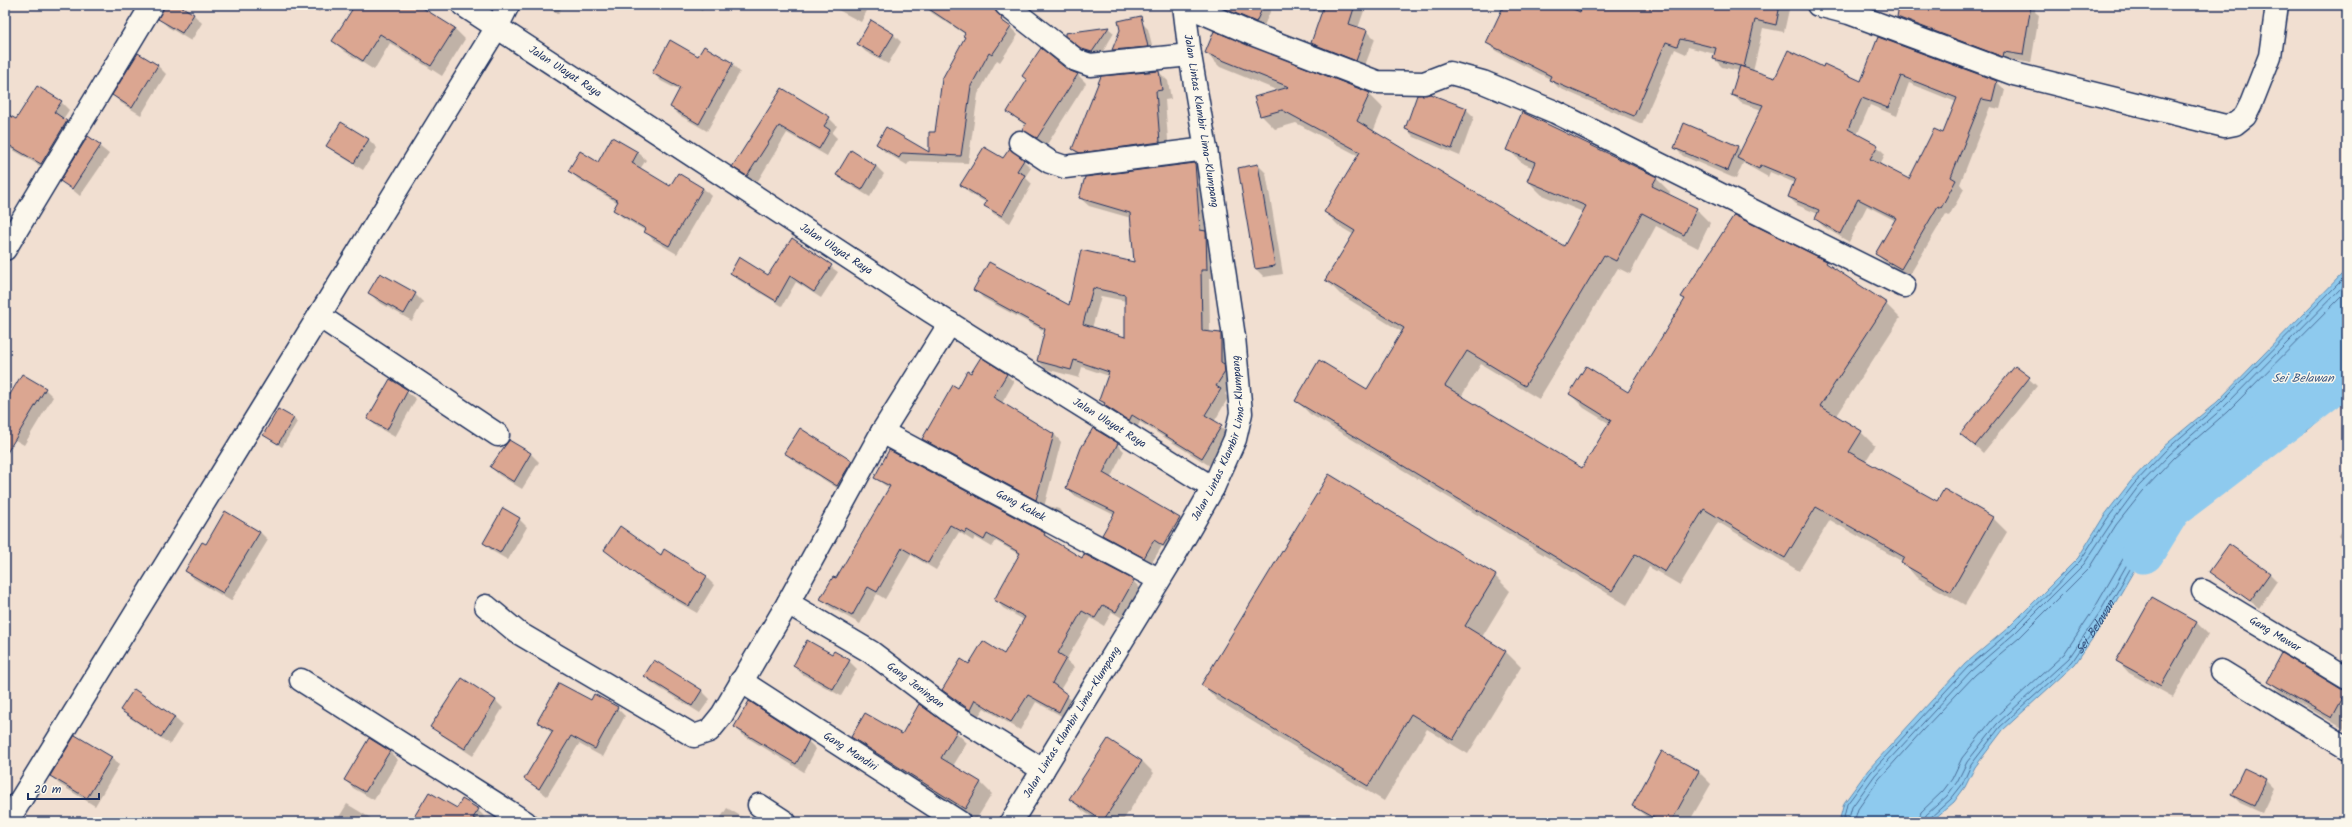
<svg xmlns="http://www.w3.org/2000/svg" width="2352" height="827" viewBox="0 0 2352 827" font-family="Kalam,sans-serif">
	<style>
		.water { fill: #8ecaee; stroke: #608cb4 }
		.shadow { fill: #0003; fill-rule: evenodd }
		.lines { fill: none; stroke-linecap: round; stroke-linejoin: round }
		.shore { stroke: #496d98; stroke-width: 1 }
		.river { stroke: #8ecaee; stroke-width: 43 }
		.building { fill: #dba691; stroke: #1b2f5e; fill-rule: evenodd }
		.minor-casing { stroke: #1b2f5e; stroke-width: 25 }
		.primary-casing { stroke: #1b2f5e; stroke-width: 25 }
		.minor { stroke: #fbf7ec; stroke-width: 22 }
		.primary { stroke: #fbf7ec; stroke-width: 22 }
		.labels { text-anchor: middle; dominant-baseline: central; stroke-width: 3; stroke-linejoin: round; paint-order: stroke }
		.street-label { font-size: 11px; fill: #1b2f5e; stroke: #fbf7ec }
		.water-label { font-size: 12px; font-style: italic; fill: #385682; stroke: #fbf7ec }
	</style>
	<rect width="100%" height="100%" fill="#f1dfd1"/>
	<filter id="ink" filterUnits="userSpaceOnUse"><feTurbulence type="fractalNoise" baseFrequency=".025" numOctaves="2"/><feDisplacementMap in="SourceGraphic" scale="8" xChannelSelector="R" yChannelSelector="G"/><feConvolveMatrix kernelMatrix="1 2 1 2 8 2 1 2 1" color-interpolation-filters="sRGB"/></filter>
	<g filter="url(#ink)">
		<!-- water -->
		<path class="water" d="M 2347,269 L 2347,396 L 2308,430 L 2278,448 L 2212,470 L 2185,491 L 2155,534 L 2107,617 L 2075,664 L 2003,730 L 1975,767 L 1965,787 L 1954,802 L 1934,819 L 1931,822 L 1839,822 L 1844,803 L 1868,770 L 1965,664 L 2009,627 L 2078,558 L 2104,516 L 2131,481 L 2163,447 L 2217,402 Z"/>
		<!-- shadow -->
		<path class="shadow" d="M 165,5 L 177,5 L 194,15 L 202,23 L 191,41 L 168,27 L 160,19 Z
			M 309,5 L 324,5 L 319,12 Z
			M 356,5 L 417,5 L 455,29 L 465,39 L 442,76 L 390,43 L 374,70 L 344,51 L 333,41 Z
			M 542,5 L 563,5 L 558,14 Z
			M 691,5 L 705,5 L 702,11 Z
			M 829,5 L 870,5 L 861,22 Z
			M 924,5 L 995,5 L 1001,11 L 1002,19 L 1018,35 L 1000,62 L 997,60 L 978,94 L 968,163 L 910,161 L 907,165 L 885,152 L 877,144 L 929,154 L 966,37 L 965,34 L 932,13 Z
			M 1217,5 L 1273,5 L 1263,28 L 1223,11 Z
			M 1300,5 L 1362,5 L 1365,8 L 1358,28 L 1367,31 L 1375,39 L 1364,68 L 1320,51 L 1312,43 L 1323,13 Z
			M 1506,5 L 1790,5 L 1784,32 L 1763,28 L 1753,72 L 1775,79 L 1824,68 L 1861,82 L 1879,38 L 1997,82 L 2005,90 L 2000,109 L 1990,107 L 1960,184 L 1964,189 L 1949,216 L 1946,214 L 1909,276 L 1885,262 L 1876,254 L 1896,221 L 1867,206 L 1849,242 L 1824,227 L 1816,219 L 1818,214 L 1797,205 L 1789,197 L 1795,183 L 1770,172 L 1768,177 L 1743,163 L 1736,179 L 1683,156 L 1675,148 L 1685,125 L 1738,147 L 1741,151 L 1762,110 L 1741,103 L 1732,94 L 1740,71 L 1722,67 L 1714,59 L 1715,54 L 1688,47 L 1686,54 L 1675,49 L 1642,124 L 1559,88 L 1550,79 L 1496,51 L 1487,43 ZM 1909,83 L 1956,102 L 1944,134 L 1910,180 L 1880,165 L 1885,154 L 1877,146 L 1857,135 L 1870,105 L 1897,116 Z
			M 1900,5 L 2036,5 L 2035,12 L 2039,15 L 2031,63 L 2013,60 L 2012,64 L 1906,26 L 1898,17 Z
			M 1142,23 L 1148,29 L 1154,53 L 1119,56 L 1113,50 L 1123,26 Z
			M 1108,28 L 1114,33 L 1099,58 L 1089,55 L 1073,42 Z
			M 893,34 L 901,42 L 888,64 L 866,52 L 858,44 Z
			M 1206,53 L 1369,94 L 1383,108 L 1373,132 L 1564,248 L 1583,212 L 1542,195 L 1528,181 L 1534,168 L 1522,163 L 1508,149 L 1656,178 L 1670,192 L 1669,195 L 1696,209 L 1710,223 L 1698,248 L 1656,226 L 1630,274 L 1618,268 L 1539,399 L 1481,364 L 1461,397 L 1583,469 L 1610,424 L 1584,408 L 1570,394 L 1629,393 L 1685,300 L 1683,297 L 1826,262 L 1833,270 L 1886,304 L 1900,318 L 1836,417 L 1861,432 L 1875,446 L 1865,462 L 1937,503 L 1944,490 L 1993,518 L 2007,532 L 1965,605 L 1916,577 L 1903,562 L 1830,520 L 1799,571 L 1718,522 L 1680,585 L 1649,567 L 1627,605 L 1310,414 L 1296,400 L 1367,390 L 1402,332 L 1340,294 L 1326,280 L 1354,235 L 1339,226 L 1325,212 L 1359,156 L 1296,123 L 1275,129 L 1261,115 L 1279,91 L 1220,67 Z
			M 138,54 L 158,66 L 166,74 L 141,115 L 121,103 L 113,95 Z
			M 698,58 L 732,64 L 740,72 L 707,131 L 679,115 L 671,107 L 680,91 L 661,81 L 653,73 Z
			M 1068,71 L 1078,75 L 1086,83 L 1046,146 L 1031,138 L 1023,130 L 1026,126 L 1008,112 Z
			M 1159,72 L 1168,81 L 1171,99 L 1165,100 L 1169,152 L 1083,159 L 1073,149 Z
			M 782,90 L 829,118 L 837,126 L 832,133 L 837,138 L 827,156 L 787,133 L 756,184 L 734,166 Z
			M 61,102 L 69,110 L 63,119 L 75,130 L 50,172 L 5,145 L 5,114 L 16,121 Z
			M 1466,109 L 1474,117 L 1460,156 L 1414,137 L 1406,129 Z
			M 341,123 L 369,140 L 377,148 L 363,170 L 336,153 L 328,145 Z
			M 88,137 L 109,154 L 80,196 L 62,181 Z
			M 638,152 L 646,160 L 640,169 L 671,188 L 703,188 L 711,196 L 677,254 L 653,240 L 646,231 L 622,217 L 614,209 L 618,203 L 578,179 L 570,171 Z
			M 1003,159 L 1023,160 L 1031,168 L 1025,177 L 1032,184 L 1010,223 L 994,214 L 986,206 L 987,203 L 969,193 L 961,185 Z
			M 1195,164 L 1203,172 L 1207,234 L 1214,240 L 1215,278 L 1209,278 L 1210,333 L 1220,334 L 1229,342 L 1233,381 L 1225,394 L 1228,398 L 1214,422 L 1230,435 L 1210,466 L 1140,422 L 1137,428 L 1108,408 L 1100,400 L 1109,376 L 1082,367 L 1079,378 L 1046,369 L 1038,361 L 1046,332 L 983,298 L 975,289 L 1069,307 L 1082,252 L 1135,263 L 1131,218 L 1089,206 L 1080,198 ZM 1101,296 L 1126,301 L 1126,339 L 1092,328 Z
			M 1258,165 L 1266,173 L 1283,274 L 1264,277 L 1256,269 L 1239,168 Z
			M 876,166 L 884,174 L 870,197 L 845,182 L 837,175 Z
			M 792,239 L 838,272 L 821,298 L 796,282 L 782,306 L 737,279 L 731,273 L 768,276 Z
			M 370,293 L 415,294 L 423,302 L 412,321 L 377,301 Z
			M 981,359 L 1007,375 L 1014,382 L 1002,403 L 1054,434 L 1061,442 L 1044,507 L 931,446 L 923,439 Z
			M 2015,367 L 2037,386 L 1983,453 L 1961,433 Z
			M 390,380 L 416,399 L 395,437 L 377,427 L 369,419 Z
			M 45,389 L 53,397 L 24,445 L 5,434 L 5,405 Z
			M 293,418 L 297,422 L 282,447 L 264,435 Z
			M 510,441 L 531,454 L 539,462 L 522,489 L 499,475 L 491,467 Z
			M 1117,444 L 1124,451 L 1110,479 L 1180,519 L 1187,526 L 1170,552 L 1162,546 L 1151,564 L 1110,542 L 1103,535 L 1114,515 L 1074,495 L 1067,488 Z
			M 889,451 L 1045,534 L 1052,541 L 1083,559 L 1133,581 L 1141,589 L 1124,619 L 1112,612 L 1104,626 L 1091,618 L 1066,660 L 1074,667 L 1060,690 L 1076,704 L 1067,719 L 1036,702 L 1020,730 L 984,708 L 978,717 L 943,690 L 970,666 L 1005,656 L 1024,620 L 1003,608 L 995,599 L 1020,555 L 996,541 L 992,547 L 975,537 L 973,541 L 959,532 L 936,570 L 911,555 L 885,599 L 877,594 L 860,624 L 830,607 L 822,599 L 836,580 L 890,489 L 875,478 Z
			M 786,453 L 851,462 L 859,470 L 845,493 L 794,461 Z
			M 1045,505 L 1059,509 L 1066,519 L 1051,510 Z
			M 226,512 L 260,532 L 268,540 L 231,601 L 194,579 L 186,571 L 206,546 Z
			M 519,519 L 527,527 L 508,560 L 492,551 L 484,543 Z
			M 2347,522 L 2347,544 L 2339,536 Z
			M 605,550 L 661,556 L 706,577 L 714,585 L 697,613 L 650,586 Z
			M 2211,572 L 2269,573 L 2277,581 L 2259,608 Z
			M 1495,576 L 1510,591 L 1482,637 L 1506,652 L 1521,667 L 1468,754 L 1427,729 L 1384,801 L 1217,700 L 1202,684 Z
			M 2196,622 L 2208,634 L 2173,697 L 2129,673 L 2118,661 Z
			M 654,661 L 702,691 L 710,699 L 700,713 L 653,684 L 645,676 Z
			M 849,661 L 857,669 L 841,696 L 802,674 L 794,666 Z
			M 2268,680 L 2347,691 L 2347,723 L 2344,729 L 2280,692 Z
			M 495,700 L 503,708 L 473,756 L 440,734 L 432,726 Z
			M 591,702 L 617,708 L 625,716 L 603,757 L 579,744 L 547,796 L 525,779 L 552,733 L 538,722 Z
			M 122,710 L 174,717 L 182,725 L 170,744 L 130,718 Z
			M 735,727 L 808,741 L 816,749 L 804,772 L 743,735 Z
			M 956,732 L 967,743 L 953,766 L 981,783 L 992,794 L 976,820 L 863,748 L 852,737 Z
			M 370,740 L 390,752 L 398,760 L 374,800 L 353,788 L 345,780 Z
			M 1663,752 L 1699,772 L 1711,784 L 1689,822 L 1653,822 L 1633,806 Z
			M 111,757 L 119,765 L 95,806 L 59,784 L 51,776 Z
			M 1142,761 L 1154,773 L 1122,822 L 1099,822 L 1083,811 L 1071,799 Z
			M 2266,780 L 2274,788 L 2262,813 L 2240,803 L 2232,795 Z
			M 347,804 L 377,822 L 336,822 Z
			M 727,808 L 751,822 L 718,822 Z
			M 457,809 L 478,810 L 489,821 L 412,822 Z"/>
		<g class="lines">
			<!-- shore -->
			<g class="shore">
				<path d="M 1843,822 L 1847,804 L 1871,772 L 1968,667 L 2012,630 L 2080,561 L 2107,519 L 2134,484 L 2166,450 L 2219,404 L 2347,275"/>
				<path d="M 1848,822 L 1852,807 L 1875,775 L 1971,671 L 2015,633 L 2084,564 L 2112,522 L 2138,487 L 2170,454 L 2223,408 L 2347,282"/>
				<path d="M 1854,822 L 1858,809 L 1879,779 L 1922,731 L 1975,675 L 2019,638 L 2089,568 L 2116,525 L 2143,491 L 2174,458 L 2227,412 L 2347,291"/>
				<path d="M 1918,822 L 1921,812 L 1943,791 L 1952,779 L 1962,758 L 1992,720 L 2064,654 L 2094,609 L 2142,526 L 2174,480 L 2205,457 L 2271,434 L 2299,418 L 2337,386 L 2347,383"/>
				<path d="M 1924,822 L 1926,815 L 1947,796 L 1957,782 L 1967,762 L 1997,724 L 2069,658 L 2100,612 L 2147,529 L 2179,484 L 2208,462 L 2274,440 L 2303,423 L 2340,390 L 2347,389"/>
				<path id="s1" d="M 1929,822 L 1930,818 L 1951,799 L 1962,785 L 1971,765 L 2000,727 L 2072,662 L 2104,615 L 2151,532 L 2182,488 L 2210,466 L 2276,445 L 2306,427 L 2343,395 L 2347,394"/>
			</g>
			<!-- river -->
			<path class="river" d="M 2143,552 L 2170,508 L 2338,380 L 2347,370"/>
		</g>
		<!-- building -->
		<path class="building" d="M 164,5 L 179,5 L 194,14 L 182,33 L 158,19 Z
			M 355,5 L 418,5 L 455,28 L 431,66 L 380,34 L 363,61 L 332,41 Z
			M 923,5 L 994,5 L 995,10 L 1002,18 L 1001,20 L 1011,27 L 992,55 L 989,53 L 971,86 L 961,156 L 902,153 L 899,158 L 876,144 L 886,127 L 929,152 L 929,132 L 935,132 L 942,79 L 965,37 L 963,36 L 965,33 Z
			M 1225,5 L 1264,5 L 1256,22 L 1223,8 Z
			M 1324,5 L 1355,5 L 1349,24 L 1367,30 L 1356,61 L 1311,43 Z
			M 1504,5 L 1564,5 L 1580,12 L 1582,5 L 1780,5 L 1776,25 L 1755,20 L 1744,67 L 1713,59 L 1716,48 L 1680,39 L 1677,46 L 1666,42 L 1634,116 L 1549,80 L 1551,76 L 1486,43 Z
			M 1899,5 L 2031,5 L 2023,55 L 2004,52 L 2003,57 L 1897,17 Z
			M 1141,16 L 1148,47 L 1112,50 L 1120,30 L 1118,21 Z
			M 871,20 L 894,34 L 880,57 L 857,44 Z
			M 1109,27 L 1092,52 L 1082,49 L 1065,36 L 1065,33 Z
			M 1214,31 L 1370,93 L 1357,121 L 1564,246 L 1586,206 L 1527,181 L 1535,162 L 1506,150 L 1522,112 L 1657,177 L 1652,186 L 1697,208 L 1684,235 L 1642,213 L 1616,261 L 1604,255 L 1525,386 L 1467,351 L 1445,386 L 1582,468 L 1611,420 L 1569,394 L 1586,366 L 1628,392 L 1685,299 L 1681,297 L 1734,215 L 1827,261 L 1826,263 L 1887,303 L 1820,406 L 1862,431 L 1849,452 L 1937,501 L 1944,489 L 1993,517 L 1951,592 L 1901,563 L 1904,557 L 1816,507 L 1785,558 L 1704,509 L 1665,572 L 1635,554 L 1612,591 L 1295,401 L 1319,360 L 1367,389 L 1404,328 L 1325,280 L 1355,231 L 1324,212 L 1360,152 L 1282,110 L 1260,116 L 1254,97 L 1289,87 L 1205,53 Z
			M 1878,37 L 1997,81 L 1992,101 L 1982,99 L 1951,177 L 1956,180 L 1941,208 L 1938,206 L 1901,269 L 1875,254 L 1896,218 L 1858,199 L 1840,234 L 1815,219 L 1819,210 L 1788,197 L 1795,179 L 1761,165 L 1759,169 L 1737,158 L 1763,105 L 1731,95 L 1740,66 L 1775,78 L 1788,50 L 1823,67 L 1824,64 L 1861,81 ZM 1901,76 L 1957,98 L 1943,133 L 1934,129 L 1909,179 L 1870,159 L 1878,145 L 1848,129 L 1862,98 L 1888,108 Z
			M 670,40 L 698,56 L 704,46 L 733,63 L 699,124 L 670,107 L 680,88 L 652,73 Z
			M 1041,48 L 1068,70 L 1078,74 L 1037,138 L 1022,130 L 1026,124 L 1007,112 L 1027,80 L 1022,76 Z
			M 138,53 L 158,65 L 132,108 L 112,95 Z
			M 1159,71 L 1162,90 L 1156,91 L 1160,142 L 1080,153 L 1072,149 L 1101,76 Z
			M 37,86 L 62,101 L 54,112 L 67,121 L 41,164 L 5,143 L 5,113 L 16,119 Z
			M 782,88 L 830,117 L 824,126 L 830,130 L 819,149 L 779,126 L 747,176 L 732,167 Z
			M 1430,94 L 1467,108 L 1452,149 L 1405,129 L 1417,95 Z
			M 341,122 L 369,139 L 354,163 L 326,146 Z
			M 1684,123 L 1738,146 L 1728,171 L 1674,148 Z
			M 88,136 L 101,145 L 72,189 L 60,181 Z
			M 612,137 L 638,152 L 632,163 L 670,186 L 678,173 L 703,188 L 669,246 L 644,232 L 646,229 L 613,210 L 618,201 L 568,171 L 580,151 L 598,162 Z
			M 984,147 L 1003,158 L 1010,148 L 1024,160 L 1017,171 L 1025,175 L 1002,216 L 984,206 L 987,201 L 960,185 Z
			M 851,150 L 876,166 L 862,190 L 836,175 Z
			M 1195,163 L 1200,230 L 1206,231 L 1207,270 L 1201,270 L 1202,331 L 1221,333 L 1221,362 L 1224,364 L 1225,372 L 1216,386 L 1221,389 L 1205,415 L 1222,425 L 1202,458 L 1132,415 L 1129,421 L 1104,405 L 1105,403 L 1099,400 L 1109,372 L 1074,360 L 1071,370 L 1037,361 L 1045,329 L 973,290 L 989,262 L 1069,305 L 1081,250 L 1134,262 L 1130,213 L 1079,198 L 1085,177 ZM 1093,288 L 1125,295 L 1125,337 L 1083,324 Z
			M 1258,164 L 1275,266 L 1255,269 L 1238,168 Z
			M 792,238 L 832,265 L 814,292 L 790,276 L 776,301 L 730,273 L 739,257 L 768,275 Z
			M 380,273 L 416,293 L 404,314 L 368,293 Z
			M 981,357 L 1007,374 L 993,397 L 1054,434 L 1036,500 L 922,439 L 953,385 L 958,388 L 967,371 L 971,373 Z
			M 2015,366 L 2030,377 L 1975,446 L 1960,434 Z
			M 22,374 L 46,388 L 5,456 L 5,403 Z
			M 390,379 L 408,390 L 387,430 L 367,419 Z
			M 278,409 L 294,418 L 278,444 L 263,435 Z
			M 800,428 L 852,461 L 837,486 L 784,453 Z
			M 1093,428 L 1118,443 L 1103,473 L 1180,518 L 1163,546 L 1154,540 L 1144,558 L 1102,535 L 1115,512 L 1066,488 L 1081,448 Z
			M 509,440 L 531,453 L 514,482 L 490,467 Z
			M 889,450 L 1045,533 L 1044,535 L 1082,558 L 1084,554 L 1134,580 L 1116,612 L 1103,605 L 1095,618 L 1082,611 L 1058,653 L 1066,658 L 1052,683 L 1068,695 L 1059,712 L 1028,695 L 1011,722 L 975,700 L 970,710 L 942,690 L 961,659 L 969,664 L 983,641 L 1004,654 L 1025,617 L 994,600 L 1020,553 L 987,534 L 984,540 L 967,530 L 965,533 L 950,525 L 928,563 L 902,548 L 877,592 L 868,587 L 852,616 L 820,599 L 833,577 L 836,578 L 890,486 L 874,478 Z
			M 1329,474 L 1496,575 L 1465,626 L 1506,651 L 1453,740 L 1411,714 L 1368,786 L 1201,685 Z
			M 503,508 L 520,518 L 500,553 L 483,543 Z
			M 225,511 L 260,532 L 223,593 L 185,571 L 202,542 L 206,544 Z
			M 620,526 L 661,555 L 664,549 L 707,576 L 689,606 L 641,578 L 604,550 Z
			M 2229,544 L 2270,573 L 2250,601 L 2209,572 Z
			M 2152,597 L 2197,622 L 2161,686 L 2116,661 Z
			M 807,640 L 832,654 L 834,651 L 850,660 L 833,689 L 793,666 Z
			M 2282,653 L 2341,689 L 2347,690 L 2332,718 L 2267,681 Z
			M 654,660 L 702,690 L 692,706 L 644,676 Z
			M 462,678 L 496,700 L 465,749 L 430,727 Z
			M 559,683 L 591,700 L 594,694 L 618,707 L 595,749 L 571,736 L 539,789 L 524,779 L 553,731 L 537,722 Z
			M 134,689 L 175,717 L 161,737 L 120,710 Z
			M 749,701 L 809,740 L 796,764 L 734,727 Z
			M 919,704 L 957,731 L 941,758 L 981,782 L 965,809 L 851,737 L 865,713 L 902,734 Z
			M 75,735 L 112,757 L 87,798 L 50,776 Z
			M 369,738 L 390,751 L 365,792 L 344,780 Z
			M 1108,739 L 1142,761 L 1103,821 L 1069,799 Z
			M 1662,751 L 1699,771 L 1671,822 L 1661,822 L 1632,806 Z
			M 2244,768 L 2267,779 L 2254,806 L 2231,795 Z
			M 429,792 L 457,808 L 462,799 L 479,809 L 473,818 L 481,822 L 411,822 Z"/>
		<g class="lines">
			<!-- minor casing -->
			<g class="minor-casing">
				<g id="minor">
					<path id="s2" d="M 463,5 L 930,311 L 1213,488"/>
					<path d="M 1006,5 L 1076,60 L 1090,65 L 1190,55"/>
					<path d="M 1185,5 L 1252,34 L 1377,82 L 1424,83 L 1450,73 L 1483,82 L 1555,112 L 1904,286"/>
					<path d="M 1818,5 L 1849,13 L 2014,74 L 2225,126 L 2235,124 L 2245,116 L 2251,104 L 2270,56 L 2277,5"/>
					<path d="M 1020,142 L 1050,162 L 1065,167 L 1206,149"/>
					<path d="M 5,249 L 152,5"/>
					<path d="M 319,316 L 498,435"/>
					<path id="s3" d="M 882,432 L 1158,579"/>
					<path id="s4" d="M 2203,591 L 2347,678"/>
					<path id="s5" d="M 788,603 L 871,652 L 953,714 L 1043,770"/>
					<path d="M 486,606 L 517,632 L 694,736 L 709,731 L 722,715 L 788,603 L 882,432 L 950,323"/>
					<path d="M 2221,671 L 2347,748"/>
					<path d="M 301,680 L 525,822"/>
					<path id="s6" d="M 741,681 L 959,822"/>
					<path d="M 759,805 L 785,822"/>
					<path d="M 7,822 L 497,27 L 508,5"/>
				</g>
			</g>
			<!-- primary casing -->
			<g class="primary-casing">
				<g id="primary">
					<path id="s7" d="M 1011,822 L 1174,556 L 1213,488 L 1235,439 L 1241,413 L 1234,337 L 1206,149 L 1190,55 L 1184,5"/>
				</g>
			</g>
			<!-- minor -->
			<use href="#minor" class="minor"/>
			<!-- primary -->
			<use href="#primary" class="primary"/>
		</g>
	</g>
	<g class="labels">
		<!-- street labels -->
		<g class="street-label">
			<text stroke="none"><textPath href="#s2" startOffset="122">Jalan Ulayat Raya</textPath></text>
			<text transform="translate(1201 121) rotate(81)">Jalan Lintas Klambir Lima–Klumpang</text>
			<text stroke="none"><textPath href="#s2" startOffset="446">Jalan Ulayat Raya</textPath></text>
			<text stroke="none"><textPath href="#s2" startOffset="770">Jalan Ulayat Raya</textPath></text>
			<text stroke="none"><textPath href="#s7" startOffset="441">Jalan Lintas Klambir Lima–Klumpang</textPath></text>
			<text stroke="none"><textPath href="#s3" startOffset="157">Gang Kakek</textPath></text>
			<text stroke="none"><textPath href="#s4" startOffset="84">Gang Mawar</textPath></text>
			<text stroke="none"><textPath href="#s5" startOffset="152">Gang Jeningan</textPath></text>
			<text stroke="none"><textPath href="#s7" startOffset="117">Jalan Lintas Klambir Lima–Klumpang</textPath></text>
			<text stroke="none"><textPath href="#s6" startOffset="130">Gang Mandiri</textPath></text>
		</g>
		<!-- water labels -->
		<g class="water-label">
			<text x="2303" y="378">Sei Belawan</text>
			<text stroke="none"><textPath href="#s1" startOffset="259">Sei Belawan</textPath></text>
		</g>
	</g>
	<!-- margin -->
	<rect width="2352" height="827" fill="none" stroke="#fbf7ec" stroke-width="20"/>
	<rect x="10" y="10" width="2332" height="807" fill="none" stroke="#1b2f5e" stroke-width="1.5" filter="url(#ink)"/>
	<!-- scale -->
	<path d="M28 793v6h71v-6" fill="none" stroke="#1b2f5e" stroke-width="2"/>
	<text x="34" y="793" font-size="12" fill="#1b2f5e" stroke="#fbf7ec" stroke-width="3" paint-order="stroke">20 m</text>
</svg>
